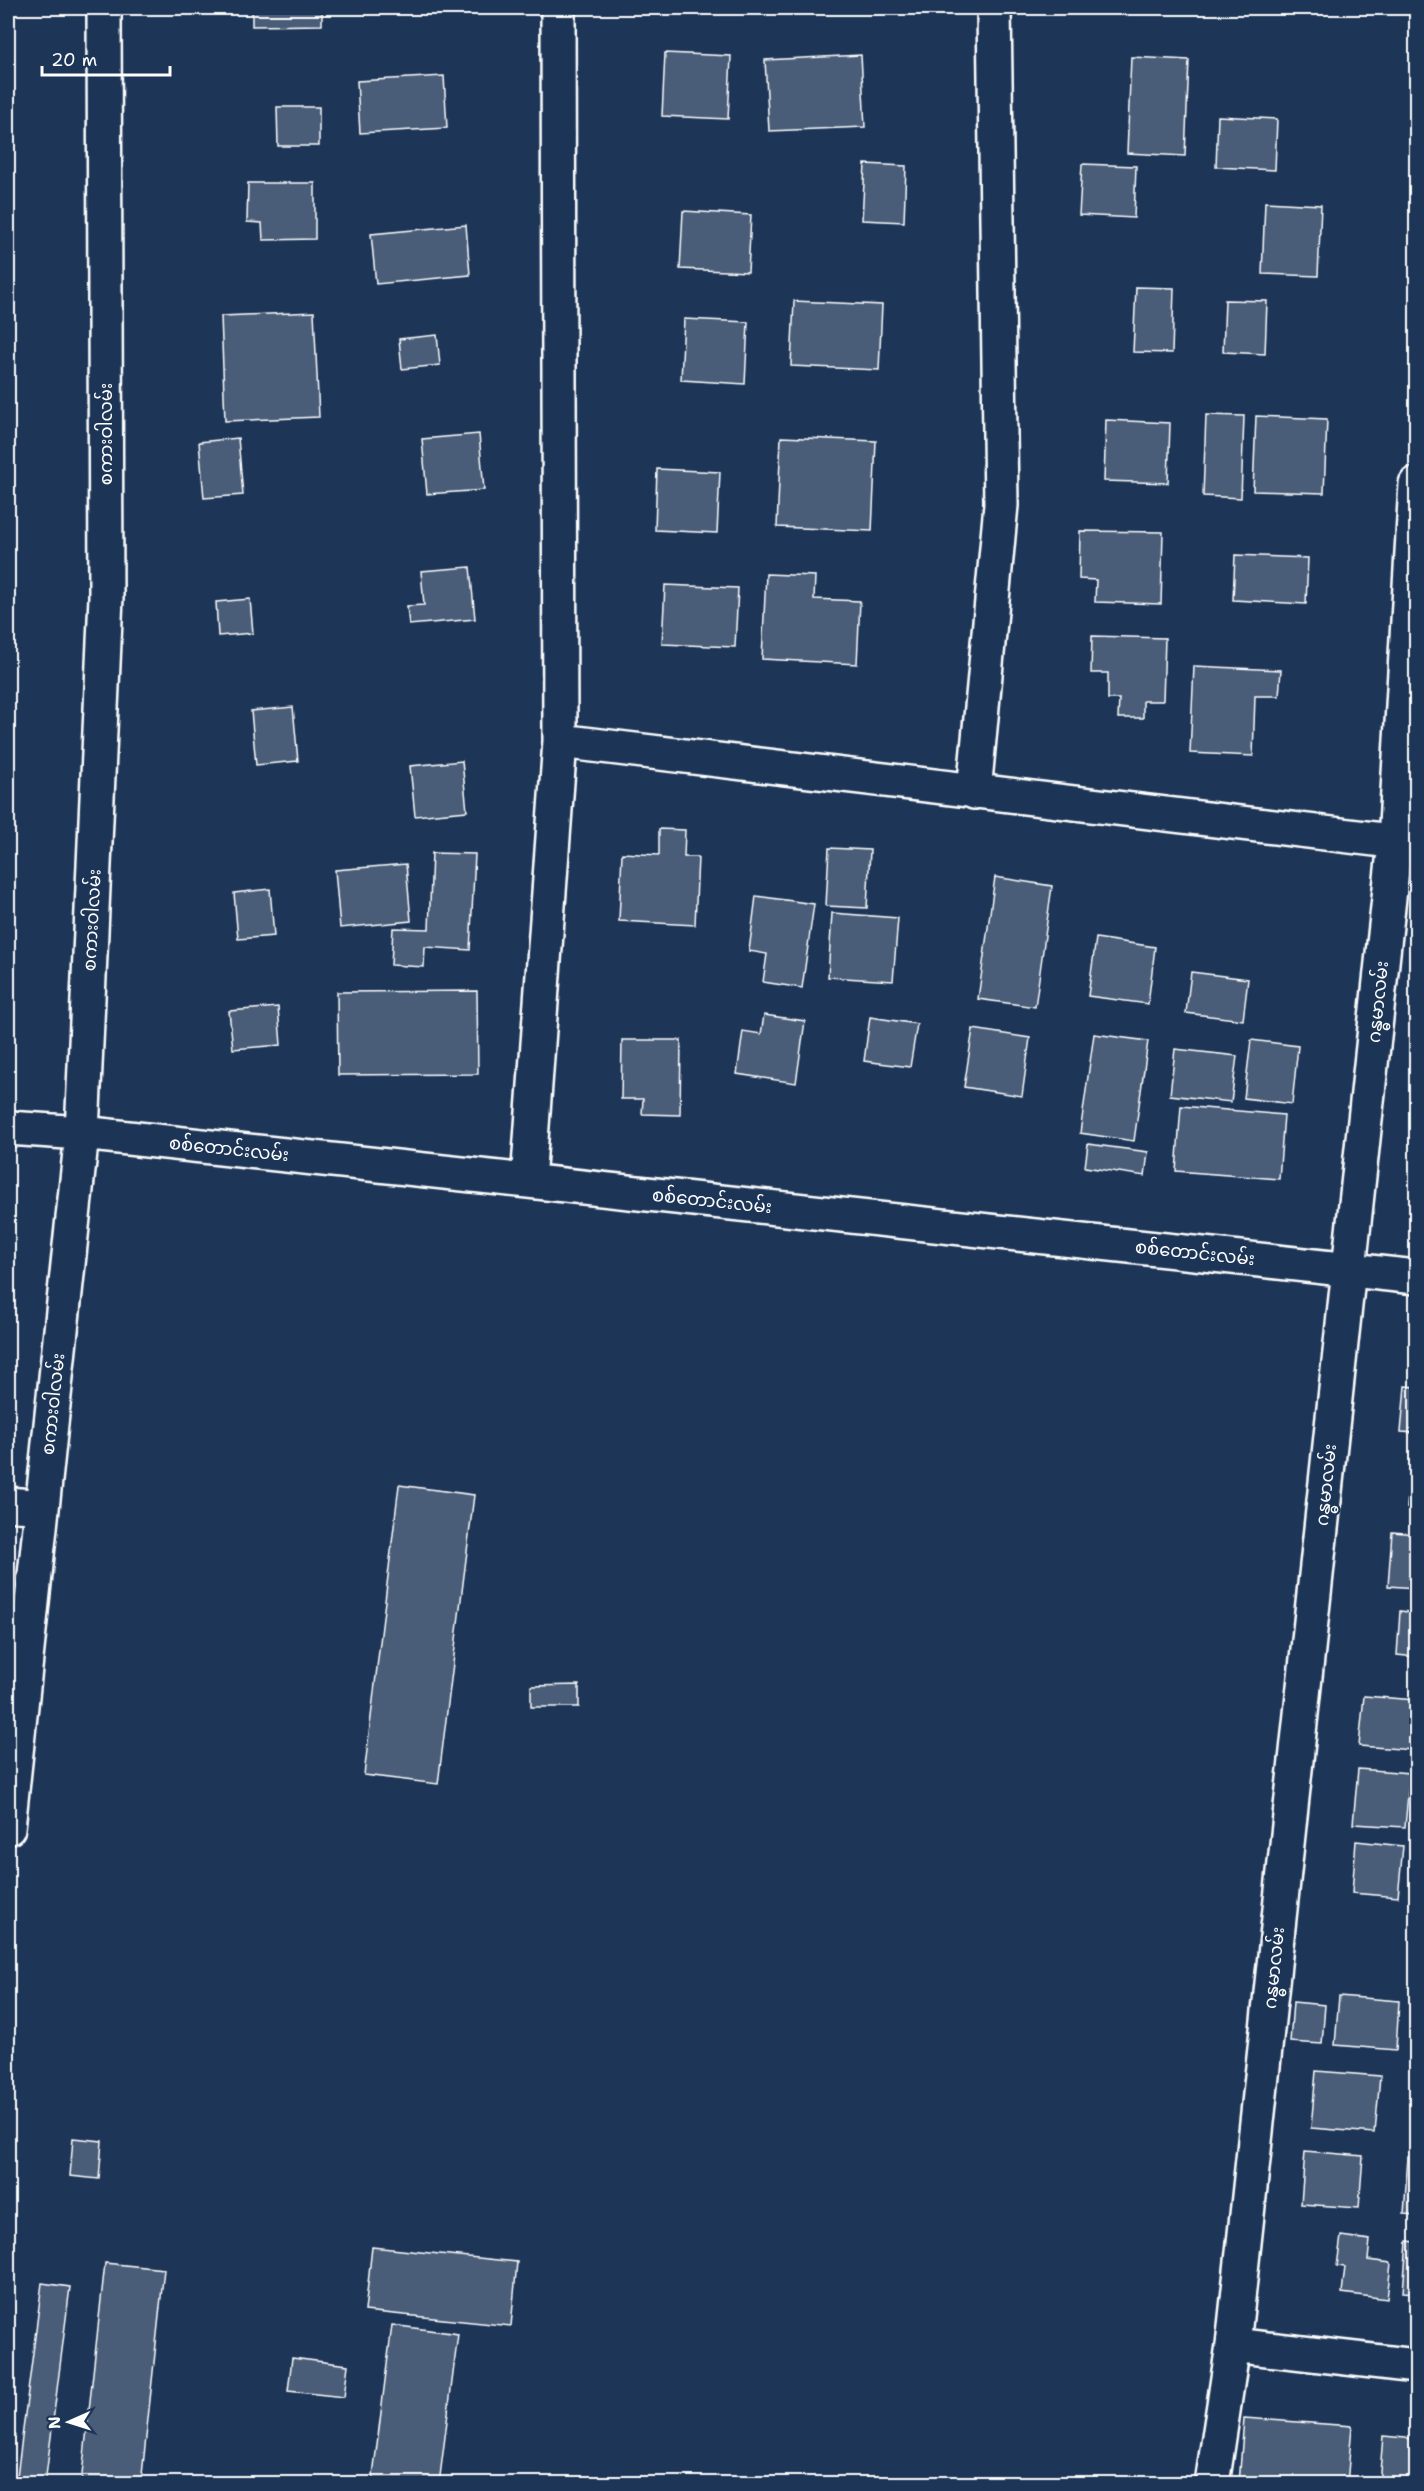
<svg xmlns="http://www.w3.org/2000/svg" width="1424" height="2491" viewBox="0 0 1424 2491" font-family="'Shantell Sans','Noto Sans Myanmar',sans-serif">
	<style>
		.building { fill: #4a5d79; stroke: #fff; stroke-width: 1.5 }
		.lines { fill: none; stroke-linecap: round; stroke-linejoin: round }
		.minor-casing { stroke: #fff; stroke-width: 38 }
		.minor { stroke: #1d3557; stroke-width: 33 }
		.labels { text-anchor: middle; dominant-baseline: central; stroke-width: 4.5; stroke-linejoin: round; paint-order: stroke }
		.street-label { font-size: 18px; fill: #fff; stroke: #1d3557 }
	</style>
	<rect width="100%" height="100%" fill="#1d3557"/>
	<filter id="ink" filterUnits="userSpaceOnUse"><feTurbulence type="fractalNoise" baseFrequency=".0167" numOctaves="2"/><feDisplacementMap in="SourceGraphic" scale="12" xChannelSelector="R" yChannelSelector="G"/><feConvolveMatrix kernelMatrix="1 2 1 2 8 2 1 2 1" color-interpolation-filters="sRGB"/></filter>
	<g filter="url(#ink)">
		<!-- building -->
		<path class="building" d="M 252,8 L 322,8 L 322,25 L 252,26 Z
			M 1236,8 L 1298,8 L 1298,12 L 1236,10 Z
			M 665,53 L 731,56 L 728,119 L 662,116 Z
			M 861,55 L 865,127 L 769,131 L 765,60 Z
			M 1131,57 L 1189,60 L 1185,156 L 1127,153 Z
			M 444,76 L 447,128 L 360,133 L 357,81 Z
			M 277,107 L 319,107 L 319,146 L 278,146 Z
			M 1218,116 L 1277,119 L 1275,170 L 1216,167 Z
			M 865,164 L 906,166 L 904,222 L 862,220 Z
			M 1082,164 L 1136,166 L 1134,218 L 1079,215 Z
			M 248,183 L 315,183 L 315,239 L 263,240 L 262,223 L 247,222 Z
			M 1265,202 L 1321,205 L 1318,276 L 1262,274 Z
			M 683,211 L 751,215 L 748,272 L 680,269 Z
			M 466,225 L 470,275 L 376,284 L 371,234 Z
			M 1136,287 L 1174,288 L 1172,353 L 1133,352 Z
			M 1225,300 L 1267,301 L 1265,354 L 1223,352 Z
			M 794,301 L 882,305 L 879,370 L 791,366 Z
			M 314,312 L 319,417 L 225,421 L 221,316 Z
			M 684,319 L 748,322 L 745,384 L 681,380 Z
			M 437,335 L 440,365 L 402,369 L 399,339 Z
			M 1206,415 L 1244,416 L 1241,498 L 1203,496 Z
			M 1256,416 L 1327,419 L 1324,493 L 1253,491 Z
			M 1106,420 L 1170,423 L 1168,483 L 1104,481 Z
			M 479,434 L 484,490 L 427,494 L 422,439 Z
			M 781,437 L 876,441 L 872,531 L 777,527 Z
			M 238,438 L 243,495 L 204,498 L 199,442 Z
			M 657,469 L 720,472 L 717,533 L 655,530 Z
			M 1080,531 L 1163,532 L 1161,604 L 1095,602 L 1096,580 L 1079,579 Z
			M 1235,555 L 1308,558 L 1306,604 L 1233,600 Z
			M 470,567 L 475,619 L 409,625 L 407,606 L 424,605 L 421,571 Z
			M 766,574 L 815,576 L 814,599 L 860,601 L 857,664 L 762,659 Z
			M 665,585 L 738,588 L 735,647 L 662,644 Z
			M 250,599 L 253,633 L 218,636 L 216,602 Z
			M 1092,636 L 1165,638 L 1163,701 L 1143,701 L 1143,718 L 1118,718 L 1119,699 L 1108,699 L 1108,673 L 1091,673 Z
			M 1194,666 L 1281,670 L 1279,696 L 1255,696 L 1253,756 L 1190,753 Z
			M 293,707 L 298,761 L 256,765 L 251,711 Z
			M 462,761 L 467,811 L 415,816 L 410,766 Z
			M 659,829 L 685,830 L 684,857 L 698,857 L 695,925 L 619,921 L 622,853 L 659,855 Z
			M 829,848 L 870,850 L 867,908 L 826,906 Z
			M 432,853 L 475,854 L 470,950 L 425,947 L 424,967 L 391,965 L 393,928 L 429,929 Z
			M 406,864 L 411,921 L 340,928 L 335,870 Z
			M 995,877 L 1052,886 L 1035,1007 L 978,999 Z
			M 270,889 L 274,936 L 238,939 L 234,893 Z
			M 756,896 L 814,904 L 802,988 L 763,982 L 767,954 L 749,951 Z
			M 832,913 L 898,918 L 893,981 L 828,977 Z
			M 1096,938 L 1155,947 L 1148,1004 L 1088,996 Z
			M 1191,972 L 1248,979 L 1243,1020 L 1186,1013 Z
			M 477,991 L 478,1074 L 338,1075 L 337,992 Z
			M 278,1007 L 281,1045 L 233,1049 L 229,1011 Z
			M 764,1015 L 805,1021 L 796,1083 L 737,1074 L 743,1031 L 761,1034 Z
			M 870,1017 L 917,1024 L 910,1067 L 864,1061 Z
			M 973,1029 L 1030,1038 L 1022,1096 L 964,1087 Z
			M 1094,1034 L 1148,1041 L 1134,1141 L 1080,1133 Z
			M 622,1040 L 681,1040 L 680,1115 L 642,1114 L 643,1099 L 621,1099 Z
			M 1251,1040 L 1298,1046 L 1292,1104 L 1244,1098 Z
			M 1175,1049 L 1237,1056 L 1231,1102 L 1170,1095 Z
			M 1181,1106 L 1284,1115 L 1279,1179 L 1176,1171 Z
			M 1088,1144 L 1148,1152 L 1145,1176 L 1085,1167 Z
			M 1405,1386 L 1416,1387 L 1416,1433 L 1401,1432 Z
			M 1411,1456 L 1416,1457 L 1416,1509 L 1407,1508 Z
			M 399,1485 L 474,1495 L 438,1784 L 364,1775 Z
			M 1392,1532 L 1416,1534 L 1416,1588 L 1388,1586 Z
			M 1400,1611 L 1416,1613 L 1416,1657 L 1397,1655 Z
			M 579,1685 L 579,1707 L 531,1707 L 531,1686 Z
			M 1364,1696 L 1416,1700 L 1414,1750 L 1359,1746 Z
			M 1358,1769 L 1410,1773 L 1405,1827 L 1353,1824 Z
			M 1356,1841 L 1403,1846 L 1398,1897 L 1352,1893 Z
			M 1339,1996 L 1399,2001 L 1396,2050 L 1335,2045 Z
			M 1293,2002 L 1325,2005 L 1322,2044 L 1290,2042 Z
			M 1316,2071 L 1380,2076 L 1375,2133 L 1311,2128 Z
			M 1416,2085 L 1416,2141 L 1412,2140 Z
			M 73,2138 L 102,2141 L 99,2179 L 70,2176 Z
			M 1305,2151 L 1363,2156 L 1359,2208 L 1301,2204 Z
			M 1408,2157 L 1416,2157 L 1416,2215 L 1404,2214 Z
			M 1341,2236 L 1370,2240 L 1368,2260 L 1391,2263 L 1387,2299 L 1342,2293 L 1345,2267 L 1337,2266 Z
			M 1407,2241 L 1416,2242 L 1416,2293 L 1403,2292 Z
			M 372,2247 L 517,2262 L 511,2326 L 365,2311 Z
			M 105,2263 L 164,2269 L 141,2484 L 81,2484 Z
			M 42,2283 L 70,2287 L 45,2484 L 16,2484 Z
			M 392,2325 L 458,2334 L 439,2484 L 372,2484 Z
			M 292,2358 L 348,2365 L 344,2397 L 288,2391 Z
			M 1244,2418 L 1352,2426 L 1347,2484 L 1239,2484 Z
			M 1383,2436 L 1416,2439 L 1416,2484 L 1379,2484 Z"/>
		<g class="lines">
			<!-- minor casing -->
			<g class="minor-casing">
				<path id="minor" d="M 560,741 L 1416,844
					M 974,792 L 1001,505 L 994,8
					M 8,1128 L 82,1133 L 1416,1277
					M 528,1181 L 560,741 L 558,8
					M 8,1504 L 42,1507
					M 8,1828 L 82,1133 L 106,597 L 104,8
					M 1233,2345 L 1416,2366
					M 1212,2484 L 1233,2345 L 1395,842 L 1416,484"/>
			</g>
			<!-- minor -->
			<use href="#minor" class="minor"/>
		</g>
	</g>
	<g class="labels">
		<!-- street labels -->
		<g class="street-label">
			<text transform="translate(106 434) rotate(-90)">စကားဝါလမ်း</text>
			<text transform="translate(92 920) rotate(-87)">စကားဝါလမ်း</text>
			<text transform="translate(1378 1002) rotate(-84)">ဂန္ဓမာလမ်း</text>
			<text transform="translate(229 1149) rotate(6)">စစ်တောင်းလမ်း</text>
			<text transform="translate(712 1201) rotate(6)">စစ်တောင်းလမ်း</text>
			<text transform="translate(1195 1253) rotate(6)">စစ်တောင်းလမ်း</text>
			<text transform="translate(53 1404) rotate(-84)">စကားဝါလမ်း</text>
			<text transform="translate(1326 1485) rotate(-84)">ဂန္ဓမာလမ်း</text>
			<text transform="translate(1274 1968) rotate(-84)">ဂန္ဓမာလမ်း</text>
		</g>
	</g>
	<!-- margin -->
	<rect width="1424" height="2491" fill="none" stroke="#1d3557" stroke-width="30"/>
	<rect x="15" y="15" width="1394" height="2461" fill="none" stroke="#fff" stroke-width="2" filter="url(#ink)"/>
	<!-- north arrow -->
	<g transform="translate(69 2422) rotate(267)" stroke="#1d3557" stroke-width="4.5" paint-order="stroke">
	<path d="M0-4.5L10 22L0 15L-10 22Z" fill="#ffffff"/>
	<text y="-9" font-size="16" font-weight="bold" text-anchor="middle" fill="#ffffff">N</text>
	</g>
	<!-- scale -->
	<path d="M42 66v9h128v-9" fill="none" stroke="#ffffff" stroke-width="3"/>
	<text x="51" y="66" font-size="18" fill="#ffffff" stroke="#1d3557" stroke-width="4.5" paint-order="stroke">20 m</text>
</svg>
